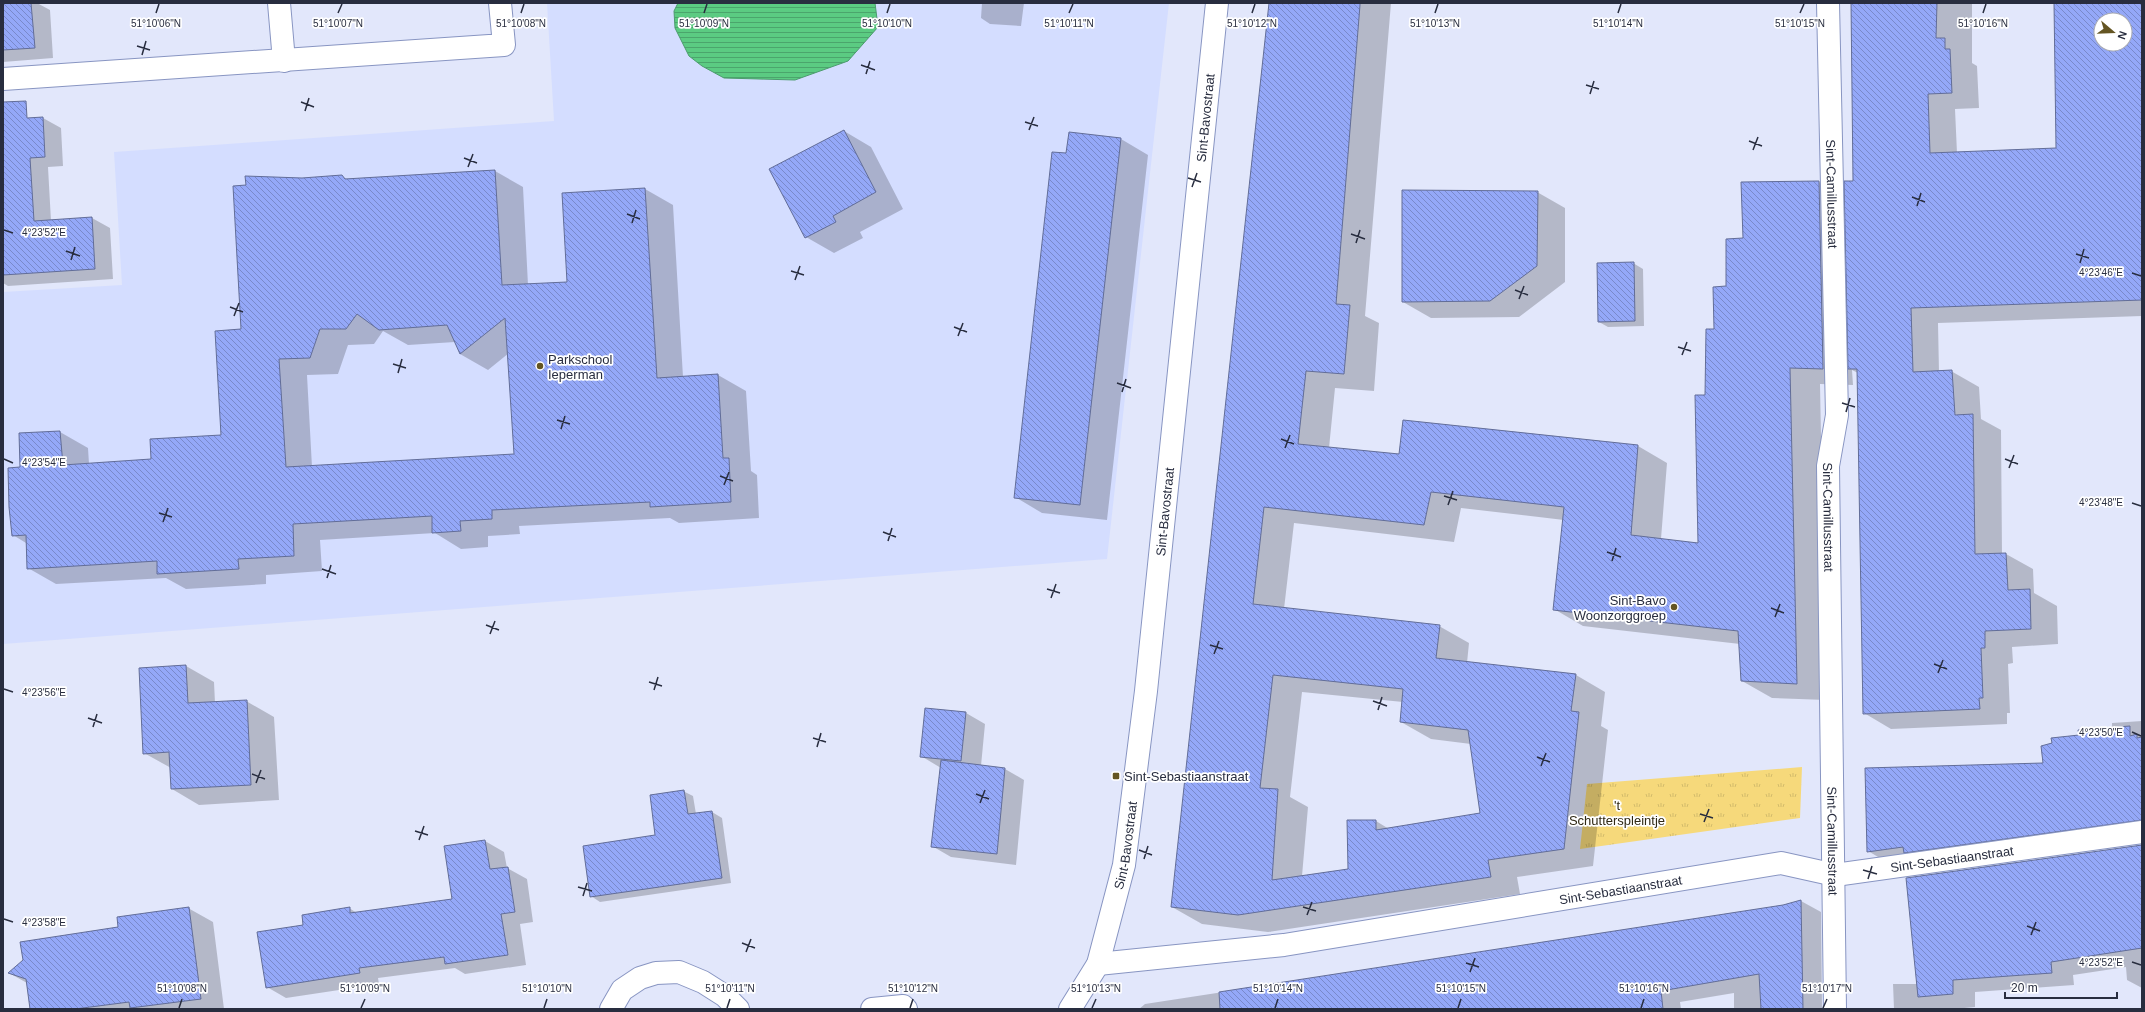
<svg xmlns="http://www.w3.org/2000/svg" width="2145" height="1012" viewBox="0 0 2145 1012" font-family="Arial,sans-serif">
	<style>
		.built { fill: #d4ddff }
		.park { fill: url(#park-tufts) }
		.water { fill: url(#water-rules); stroke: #4c9c6e }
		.shadow { fill: #0003; fill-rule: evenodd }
		.building { fill: url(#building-back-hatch); stroke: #626d98; fill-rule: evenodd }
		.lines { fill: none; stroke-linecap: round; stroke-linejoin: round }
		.minor-casing { stroke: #8895c2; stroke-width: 24 }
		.minor { stroke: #fff; stroke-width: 22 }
		.ticks { fill: none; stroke: #282d3f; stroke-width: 1.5 }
		.poi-dot { fill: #645522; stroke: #fff; stroke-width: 1.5 }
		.labels { text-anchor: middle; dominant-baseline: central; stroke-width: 3.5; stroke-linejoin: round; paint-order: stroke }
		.street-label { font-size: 13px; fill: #282d3f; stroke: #fff }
		.poi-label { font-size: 13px; fill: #282d3f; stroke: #fff; text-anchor: start }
		.park-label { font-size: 13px; fill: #302915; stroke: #fff }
		.ticks-label { font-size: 10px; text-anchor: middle; fill: #282d3f; stroke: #fff; stroke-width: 3.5; stroke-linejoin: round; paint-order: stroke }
	</style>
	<defs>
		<pattern id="park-tufts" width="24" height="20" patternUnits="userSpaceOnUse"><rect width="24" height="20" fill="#f6d97b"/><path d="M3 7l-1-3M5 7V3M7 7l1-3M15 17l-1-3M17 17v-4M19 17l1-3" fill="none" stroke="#d3bb6b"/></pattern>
		<pattern id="water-rules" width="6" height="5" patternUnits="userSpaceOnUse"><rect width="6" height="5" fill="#5bcb82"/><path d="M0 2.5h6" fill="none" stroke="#4ba56c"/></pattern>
		<pattern id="building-back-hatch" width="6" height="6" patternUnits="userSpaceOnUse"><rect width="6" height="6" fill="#94a8f8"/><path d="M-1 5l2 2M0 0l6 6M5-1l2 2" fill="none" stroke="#7989ca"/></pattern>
	</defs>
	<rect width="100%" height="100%" fill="#e2e7fb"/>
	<!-- built -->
	<path class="built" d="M 547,3 L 1169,3 L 1107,559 L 3,644 L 3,292 L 122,285 L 114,152 L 554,121 Z"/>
	<!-- park -->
	<path class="park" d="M 1802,767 L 1800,818 L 1580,849 L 1587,784 Z"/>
	<!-- water -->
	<path class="water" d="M 678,3 L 875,3 L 878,27 L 848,61 L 795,80 L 724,78 L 702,66 L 689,56 L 675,28 L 674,11 Z"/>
	<!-- shadow -->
	<path class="shadow" d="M 3,3 L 37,3 L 50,10 L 53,58 L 3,62 Z
		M 982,3 L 1024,3 L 1021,26 L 990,24 L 981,18 Z
		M 1270,3 L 1391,3 L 1365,316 L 1379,323 L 1374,391 L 1335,388 L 1329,448 L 1400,456 L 1638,446 L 1667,463 L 1661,539 L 1699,544 L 1706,396 L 1715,330 L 1744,239 L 1742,183 L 1819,182 L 1846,197 L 1854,181 L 1851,3 L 1972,3 L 1972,63 L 1977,66 L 1979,108 L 1955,109 L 1957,153 L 2057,149 L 2054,3 L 2142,3 L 2142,316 L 1938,323 L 1939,372 L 1951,371 L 1979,387 L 1981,419 L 2001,430 L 2002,554 L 2006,554 L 2033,569 L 2034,593 L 2057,606 L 2058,644 L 2012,647 L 2013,663 L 2008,664 L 2010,713 L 2007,713 L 2007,724 L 1891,729 L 1864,713 L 1858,373 L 1852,370 L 1853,385 L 1820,384 L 1826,700 L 1772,698 L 1742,681 L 1740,644 L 1583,626 L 1554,609 L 1564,520 L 1461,508 L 1454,542 L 1294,523 L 1284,609 L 1439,626 L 1469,643 L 1467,663 L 1576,675 L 1605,692 L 1601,726 L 1608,730 L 1593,866 L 1517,877 L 1520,894 L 1268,932 L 1202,924 L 1172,907 ZM 2101,20 L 2125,20 L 2125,44 L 2101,44 ZM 1302,692 L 1403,702 L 1401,722 L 1431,739 L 1471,744 L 1481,814 L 1389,829 L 1376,821 L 1349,870 L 1302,876 L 1308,807 L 1290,797 Z
		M 43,118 L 61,128 L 63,166 L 48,167 L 51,221 L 92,218 L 110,228 L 113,279 L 8,286 L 3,283 L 3,121 Z
		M 844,131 L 871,147 L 903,209 L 860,232 L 863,238 L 834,253 L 806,237 Z
		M 1121,139 L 1148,155 L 1107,520 L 1042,513 L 1015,497 L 1067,155 Z
		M 495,171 L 523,187 L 528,285 L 568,283 L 645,189 L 673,205 L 683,377 L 718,375 L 746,391 L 751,471 L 757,475 L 759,518 L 679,523 L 670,518 L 519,526 L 520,534 L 488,536 L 488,547 L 461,549 L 435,533 L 320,540 L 322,571 L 266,575 L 266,584 L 186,589 L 166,578 L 56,584 L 28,568 L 26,543 L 13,535 L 21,468 L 20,434 L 60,432 L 88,448 L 89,464 L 152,460 L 222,436 L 242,330 L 302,179 L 342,176 L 348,180 ZM 383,331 L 408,345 L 455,342 L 460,354 L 488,370 L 509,353 L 515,455 L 312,467 L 307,375 L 338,374 L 348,345 L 374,344 Z
		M 1537,192 L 1565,208 L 1565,282 L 1519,317 L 1431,318 L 1403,302 Z
		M 1633,263 L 1643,269 L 1644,326 L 1608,327 L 1599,322 Z
		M 186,666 L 214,682 L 215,703 L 246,701 L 274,717 L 279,800 L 199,805 L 172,789 L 171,768 L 144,753 L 140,669 Z
		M 966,713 L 985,724 L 981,766 L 1005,769 L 1024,780 L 1016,865 L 951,857 L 932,846 L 941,768 L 921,756 Z
		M 2142,721 L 2142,835 L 1890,864 L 1868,851 L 2044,764 L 2080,736 L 2112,728 L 2112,723 Z
		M 683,791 L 693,796 L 696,814 L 712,812 L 722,818 L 731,883 L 600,902 L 591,896 L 656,836 Z
		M 485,841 L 504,852 L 507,868 L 527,879 L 533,922 L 520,924 L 526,965 L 465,974 L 455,968 L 378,978 L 379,984 L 286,998 L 267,987 L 305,926 L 349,908 L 357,913 L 453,900 L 445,846 Z
		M 2142,846 L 2142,988 L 2127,980 L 2126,967 L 2073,975 L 2074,985 L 1975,992 L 1975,1007 L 1954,1009 L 1894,1009 L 1893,984 L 1918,984 Z
		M 1801,901 L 1821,912 L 1822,1009 L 1734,1009 L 1734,993 L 1680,1002 L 1681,1009 L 1139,1009 L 1145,1004 L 1783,906 Z
		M 188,908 L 213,922 L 224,1009 L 31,1009 L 27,983 L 9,973 L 119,928 Z"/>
	<!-- building -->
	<path class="building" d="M 3,3 L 31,3 L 35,48 L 3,50 Z
		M 1269,3 L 1360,3 L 1360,5 L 1336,304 L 1350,305 L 1344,374 L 1306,371 L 1298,444 L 1399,454 L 1403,420 L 1638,445 L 1631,535 L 1698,543 L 1695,395 L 1705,395 L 1706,329 L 1714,329 L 1713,287 L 1726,286 L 1726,239 L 1743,238 L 1741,182 L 1819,181 L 1823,369 L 1790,368 L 1797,684 L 1741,681 L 1738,631 L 1553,610 L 1564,507 L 1431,492 L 1424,525 L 1264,507 L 1253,604 L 1440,625 L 1436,658 L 1576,674 L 1571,711 L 1579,712 L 1564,849 L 1488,860 L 1491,877 L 1238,915 L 1171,907 ZM 1273,675 L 1403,689 L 1400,722 L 1468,730 L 1480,813 L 1376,830 L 1376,820 L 1347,820 L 1348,869 L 1272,880 L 1278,789 L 1260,788 Z
		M 1851,3 L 1937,3 L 1936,38 L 1945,38 L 1945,49 L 1950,49 L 1952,93 L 1928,94 L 1930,153 L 2056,148 L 2054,3 L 2142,3 L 2142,300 L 1911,308 L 1913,372 L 1952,370 L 1955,415 L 1973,414 L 1975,554 L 2006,553 L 2008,590 L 2030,589 L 2031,629 L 1985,631 L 1985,648 L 1981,648 L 1983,698 L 1979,698 L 1980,709 L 1863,714 L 1857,369 L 1848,369 L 1844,181 L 1853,181 ZM 2101,20 L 2125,20 L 2125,44 L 2101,44 Z
		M 26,101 L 27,118 L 43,117 L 45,157 L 30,158 L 34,221 L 92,217 L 95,269 L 3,275 L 3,102 Z
		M 844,130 L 876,192 L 833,216 L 836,222 L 805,238 L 769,169 Z
		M 1069,132 L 1121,138 L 1080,505 L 1014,498 L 1052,152 L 1066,153 Z
		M 495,170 L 502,285 L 567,282 L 562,193 L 645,188 L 657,378 L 718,374 L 723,458 L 729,458 L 731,502 L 650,507 L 650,502 L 492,510 L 492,519 L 460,521 L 461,531 L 432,533 L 432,516 L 293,524 L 294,556 L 238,559 L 239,569 L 157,574 L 157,561 L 27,569 L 26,535 L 12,536 L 9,507 L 8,468 L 20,467 L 19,433 L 60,431 L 63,465 L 151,459 L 150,439 L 221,435 L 215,331 L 241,329 L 233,186 L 246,185 L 245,176 L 302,178 L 342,175 L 345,179 ZM 357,314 L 379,330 L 447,325 L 460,354 L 505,318 L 514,454 L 286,467 L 279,359 L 310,358 L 320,329 L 346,329 Z
		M 1402,190 L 1538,191 L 1537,266 L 1490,301 L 1402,302 Z
		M 1634,262 L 1635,321 L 1598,322 L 1597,263 Z
		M 186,665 L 188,703 L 247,700 L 251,785 L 171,789 L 169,752 L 143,754 L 139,668 Z
		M 925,708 L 966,712 L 961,761 L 920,757 Z
		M 2130,726 L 2130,736 L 2137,734 L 2137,738 L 2142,737 L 2142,820 L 1904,853 L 1903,847 L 1867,852 L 1865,768 L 2043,763 L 2041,746 L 2052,743 L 2051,738 L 2079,735 L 2078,730 Z
		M 941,760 L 1005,768 L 997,854 L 931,847 Z
		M 684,790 L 688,814 L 712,811 L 722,878 L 590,897 L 583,846 L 655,835 L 650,795 Z
		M 485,840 L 490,869 L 508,867 L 515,912 L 501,914 L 508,955 L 445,964 L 444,957 L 359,968 L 360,973 L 266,988 L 257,932 L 303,925 L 302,915 L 350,907 L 350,913 L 452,899 L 444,846 Z
		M 2142,845 L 2142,948 L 2051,962 L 2052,973 L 1953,980 L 1953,994 L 1918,997 L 1906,878 Z
		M 1801,900 L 1803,1009 L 1761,1009 L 1759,974 L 1661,991 L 1663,1009 L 1220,1009 L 1219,992 L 1783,905 Z
		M 189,907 L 201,999 L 130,1008 L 129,1002 L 75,1009 L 30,1009 L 26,979 L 8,973 L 23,960 L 20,942 L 118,927 L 117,917 Z"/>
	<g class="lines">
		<!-- minor casing -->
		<g class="minor-casing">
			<g id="minor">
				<path d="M 279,3 L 284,61"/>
				<path id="s1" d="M 1828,3 L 1837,415 L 1828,466 L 1835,1009"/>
				<path d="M 3,79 L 504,45 L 500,3"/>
				<path id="s2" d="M 1098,964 L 1284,945 L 1781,863 L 1835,875 L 2142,832"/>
				<path d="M 611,1009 L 622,990 L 640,978 L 656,973 L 679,972 L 703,982 L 725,996 L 738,1009"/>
				<path d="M 872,1009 L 903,1006 L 906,1009"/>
				<path id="s3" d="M 1070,1009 L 1098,964 L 1124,865 L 1146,691 L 1217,3"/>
			</g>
		</g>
		<!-- minor -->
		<use href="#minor" class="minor"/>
	</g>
	<!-- ticks -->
	<path class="ticks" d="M 156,13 L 159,4M 338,13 L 342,4M 521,13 L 524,4M 704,13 L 707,4M 887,13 L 890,4M 1069,13 L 1073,4M 1252,13 L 1255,4M 1435,13 L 1438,4M 1618,13 L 1621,4M 1800,13 L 1804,4M 1983,13 L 1986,4M 137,46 L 150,50M 142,55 L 146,41M 861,65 L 875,70M 866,74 L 870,61M 1586,85 L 1599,89M 1590,94 L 1594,81M 301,102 L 314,107M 305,111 L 309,98M 1025,122 L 1038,126M 1029,130 L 1034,117M 1749,141 L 1762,146M 1753,150 L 1758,137M 464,158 L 477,163M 468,167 L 473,154M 1188,178 L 1201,182M 1192,187 L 1197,173M 1912,197 L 1925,202M 1917,206 L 1921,193M 627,214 L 640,219M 632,223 L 636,210M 4,230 L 13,233M 1351,234 L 1365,239M 1356,243 L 1360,230M 66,251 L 80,256M 2076,254 L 2089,258M 71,260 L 75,247M 2080,263 L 2084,249M 791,271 L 804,275M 2132,273 L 2141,276M 795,280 L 800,266M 1515,290 L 1528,295M 1519,299 L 1524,286M 230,307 L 243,312M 234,316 L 239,303M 954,327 L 967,332M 958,336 L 963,323M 1678,347 L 1691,351M 1682,355 L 1687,342M 393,364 L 406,368M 398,373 L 402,359M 1117,383 L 1131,388M 1122,392 L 1126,379M 1842,403 L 1855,407M 1846,412 L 1850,398M 557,420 L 570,424M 561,429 L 565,416M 1281,439 L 1294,444M 1285,448 L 1290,435M 4,459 L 13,463M 2005,459 L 2018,464M 2009,468 L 2014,455M 720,476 L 733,481M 724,485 L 729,472M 1444,496 L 1457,500M 2132,503 L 2141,506M 1448,505 L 1453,491M 159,513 L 172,517M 163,522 L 168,508M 883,532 L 896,537M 888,541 L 892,528M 1607,552 L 1621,557M 1612,561 L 1616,548M 322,569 L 336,574M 327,578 L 331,565M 1047,589 L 1060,593M 1051,598 L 1056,584M 1771,608 L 1784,613M 1775,617 L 1780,604M 486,625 L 499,630M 490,634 L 495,621M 1210,645 L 1223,649M 1214,654 L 1219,641M 1934,664 L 1947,669M 1938,673 L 1943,660M 649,682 L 662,686M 4,689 L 13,692M 654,690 L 658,677M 1373,701 L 1387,706M 1378,710 L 1382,697M 88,718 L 102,723M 93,727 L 97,714M 2132,732 L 2141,736M 813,738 L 826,742M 817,747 L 821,733M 1537,757 L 1550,762M 1541,766 L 1546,753M 252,774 L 265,779M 256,783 L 261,770M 976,794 L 989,799M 980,803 L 985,790M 1700,814 L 1713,818M 1704,822 L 1709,809M 415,831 L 428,835M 419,840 L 424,826M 1139,850 L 1152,855M 1144,859 L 1148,846M 1863,870 L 1877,874M 1868,879 L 1872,866M 578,887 L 592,891M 583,896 L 587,883M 1303,907 L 1316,911M 1307,915 L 1312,902M 4,919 L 13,922M 2027,926 L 2040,931M 2031,935 L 2036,922M 742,943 L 755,948M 746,952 L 751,939M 2132,962 L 2141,965M 1466,963 L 1479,967M 1470,972 L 1475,958M 179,1008 L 182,999M 361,1008 L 365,999M 544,1008 L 547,999M 727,1008 L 730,999M 910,1008 L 913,999M 1092,1008 L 1096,999M 1275,1008 L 1278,999M 1458,1008 L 1461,999M 1641,1008 L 1644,999M 1823,1008 L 1827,999"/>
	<!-- markers -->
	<g class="poi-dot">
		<circle cx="540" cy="366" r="4"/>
		<circle cx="1674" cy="607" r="4"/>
		<rect x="1112" y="772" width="8" height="8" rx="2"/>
	</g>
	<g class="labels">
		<!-- street labels -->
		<g class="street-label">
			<text stroke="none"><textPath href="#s3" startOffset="907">Sint-Bavostraat</textPath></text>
			<text stroke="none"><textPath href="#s1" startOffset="191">Sint-Camillusstraat</textPath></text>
			<text stroke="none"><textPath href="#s3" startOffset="511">Sint-Bavostraat</textPath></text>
			<text stroke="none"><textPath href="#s1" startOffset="515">Sint-Camillusstraat</textPath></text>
			<text stroke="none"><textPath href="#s1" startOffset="839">Sint-Camillusstraat</textPath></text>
			<text stroke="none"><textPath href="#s3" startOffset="175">Sint-Bavostraat</textPath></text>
			<text stroke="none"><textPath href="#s2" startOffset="864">Sint-Sebastiaanstraat</textPath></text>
			<text stroke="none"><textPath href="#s2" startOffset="528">Sint-Sebastiaanstraat</textPath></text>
		</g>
		<!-- poi labels -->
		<g class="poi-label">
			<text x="548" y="359">Parkschool<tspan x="548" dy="15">Ieperman</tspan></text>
			<text x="1666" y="600" text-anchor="end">Sint-Bavo<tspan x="1666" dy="15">Woonzorggroep</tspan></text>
			<text x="1124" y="776">Sint-Sebastiaanstraat</text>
		</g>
		<!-- park labels -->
		<g class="park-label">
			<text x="1617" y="805">'t<tspan x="1617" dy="15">Schutterspleintje</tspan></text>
		</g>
	</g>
	<g class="ticks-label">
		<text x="521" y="27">51°10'08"N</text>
		<text x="704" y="27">51°10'09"N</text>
		<text x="887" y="27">51°10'10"N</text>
		<text x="1069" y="27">51°10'11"N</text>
		<text x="1252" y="27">51°10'12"N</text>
		<text x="1435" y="27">51°10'13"N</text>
		<text x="1618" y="27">51°10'14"N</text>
		<text x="1800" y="27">51°10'15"N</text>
		<text x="156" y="27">51°10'06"N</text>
		<text x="338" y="27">51°10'07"N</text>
		<text x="1983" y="27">51°10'16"N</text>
		<text x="44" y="236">4°23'52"E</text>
		<text x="2101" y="276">4°23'46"E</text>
		<text x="44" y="466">4°23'54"E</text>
		<text x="2101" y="506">4°23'48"E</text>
		<text x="44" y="696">4°23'56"E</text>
		<text x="2101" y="736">4°23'50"E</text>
		<text x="44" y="926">4°23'58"E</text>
		<text x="2101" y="966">4°23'52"E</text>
		<text x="182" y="992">51°10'08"N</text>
		<text x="365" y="992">51°10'09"N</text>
		<text x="547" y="992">51°10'10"N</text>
		<text x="730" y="992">51°10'11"N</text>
		<text x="913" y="992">51°10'12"N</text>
		<text x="1096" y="992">51°10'13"N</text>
		<text x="1278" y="992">51°10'14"N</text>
		<text x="1461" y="992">51°10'15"N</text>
		<text x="1644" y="992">51°10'16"N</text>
		<text x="1827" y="992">51°10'17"N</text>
	</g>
	<!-- border -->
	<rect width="2145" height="1012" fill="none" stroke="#282d3f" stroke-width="8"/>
	<!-- north arrow -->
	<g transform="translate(2113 32) rotate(109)"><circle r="19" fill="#ffffff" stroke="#a9abb2"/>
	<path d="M0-3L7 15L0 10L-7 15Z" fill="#645522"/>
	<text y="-6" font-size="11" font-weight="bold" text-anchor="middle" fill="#282d3f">N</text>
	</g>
	<!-- scale -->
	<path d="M2005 992v6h112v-6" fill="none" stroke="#282d3f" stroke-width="2"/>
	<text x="2011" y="992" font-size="12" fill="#282d3f" stroke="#ffffff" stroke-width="3" paint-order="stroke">20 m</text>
</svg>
